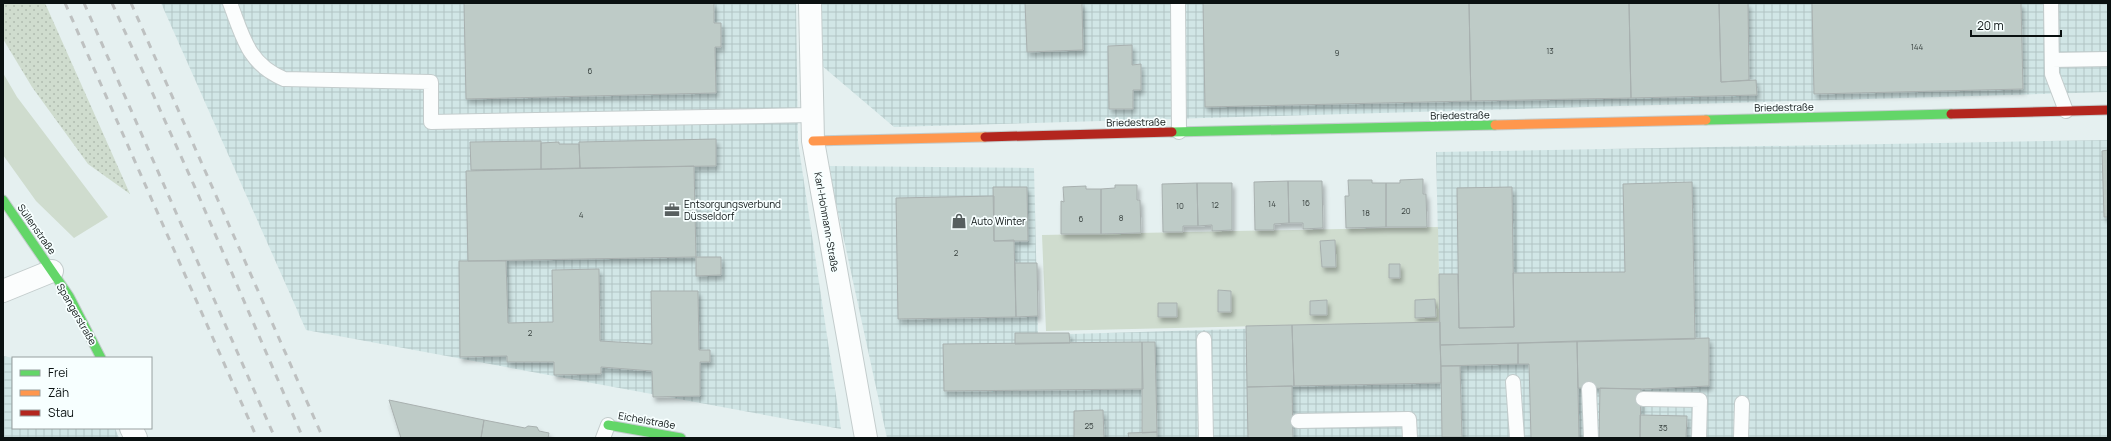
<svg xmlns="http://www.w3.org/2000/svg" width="2111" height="441" viewBox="0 0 2111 441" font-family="Manrope,sans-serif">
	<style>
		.industrial { fill: url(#industrial-grid) }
		.grass { fill: url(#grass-dots) }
		.garden { fill: #cfdcce }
		.building { fill: #becbc7; stroke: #a8b0af; filter: url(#shadow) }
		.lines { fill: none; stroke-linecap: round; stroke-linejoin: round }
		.lane-casing { stroke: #c3cccc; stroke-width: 16 }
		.street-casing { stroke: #c3cccc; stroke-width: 24 }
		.fast-casing { stroke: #c3cccc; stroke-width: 11 }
		.slow-casing { stroke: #c3cccc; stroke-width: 11 }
		.jam-casing { stroke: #c3cccc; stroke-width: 11 }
		.lane { stroke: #fbfdfd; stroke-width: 14 }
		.street { stroke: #fbfdfd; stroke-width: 22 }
		.fast { stroke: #63d668; stroke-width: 9 }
		.slow { stroke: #ff974d; stroke-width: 9 }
		.jam { stroke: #b3261e; stroke-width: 9 }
		.rail { stroke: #bec1c1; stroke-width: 3; stroke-dasharray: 7 7; stroke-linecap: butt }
		.labels { text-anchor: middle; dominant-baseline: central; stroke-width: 3.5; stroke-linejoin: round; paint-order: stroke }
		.number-label { font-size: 8px; fill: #37403e }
		.street-label { font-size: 10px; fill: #0a1111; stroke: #f7ffff }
		.poi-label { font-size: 10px; fill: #0a1111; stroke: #f7ffff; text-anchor: start }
	</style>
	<defs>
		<pattern id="industrial-grid" width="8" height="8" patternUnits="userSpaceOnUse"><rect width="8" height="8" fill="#d1e6e6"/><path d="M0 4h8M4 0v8" fill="none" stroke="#b2c4c4"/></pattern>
		<pattern id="grass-dots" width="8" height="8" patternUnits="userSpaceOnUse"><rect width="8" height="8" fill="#cfdcce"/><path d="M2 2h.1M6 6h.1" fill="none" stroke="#b0bcb0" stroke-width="1.8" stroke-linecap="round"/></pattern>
		<filter id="shadow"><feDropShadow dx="2.5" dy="4.5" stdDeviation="2" flood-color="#0004"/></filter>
	</defs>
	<rect width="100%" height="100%" fill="#e5f0f0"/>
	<!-- industrial -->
	<path class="industrial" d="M 161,3 L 796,3 L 798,142 L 841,429 L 306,330 Z
		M 820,3 L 2108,3 L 2108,92 L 894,127 L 821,65 Z
		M 2108,140 L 2108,438 L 887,438 L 828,166 L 1034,168 L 1038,335 L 1440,323 L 1436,152 Z
		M 3,356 L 13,358 L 13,428 L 115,428 L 119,438 L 3,438 Z"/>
	<!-- grass -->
	<path class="grass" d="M 3,3 L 45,3 L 130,194 L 88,164 L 32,87 L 3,39 Z"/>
	<!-- garden -->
	<path class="garden" d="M 3,73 L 17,97 L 108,217 L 74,238 L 36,201 L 3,155 Z
		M 1438,227 L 1440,322 L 1046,331 L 1042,235 Z"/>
	<!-- building -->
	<path class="building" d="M 464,3 L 714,3 L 714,23 L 721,23 L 721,47 L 715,47 L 716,93 L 466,99 Z
		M 1025,3 L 1082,3 L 1083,50 L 1027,52 Z
		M 1203,3 L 1469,3 L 1471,101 L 1205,107 Z
		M 1469,3 L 1629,3 L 1631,98 L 1471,101 Z
		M 1629,3 L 1719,3 L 1721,82 L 1756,80 L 1757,95 L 1631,98 Z
		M 1719,3 L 1748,3 L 1749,80 L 1721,82 Z
		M 1812,3 L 2021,3 L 2023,89 L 1814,94 Z
		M 1132,45 L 1132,65 L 1141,64 L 1141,90 L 1133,90 L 1133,109 L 1109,109 L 1108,46 Z
		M 716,139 L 716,166 L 580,168 L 579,142 Z
		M 541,141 L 541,169 L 471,170 L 470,142 Z
		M 559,142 L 559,144 L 579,144 L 580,168 L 541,169 L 541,143 Z
		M 2108,150 L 2108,217 L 2104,217 L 2102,151 Z
		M 694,166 L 696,257 L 468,261 L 466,171 Z
		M 1423,179 L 1423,194 L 1426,194 L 1427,227 L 1386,227 L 1386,183 L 1400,183 L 1400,180 Z
		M 1348,180 L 1372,180 L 1372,183 L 1386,183 L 1386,227 L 1346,228 L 1345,196 L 1349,196 Z
		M 1288,181 L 1322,181 L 1323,228 L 1303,229 L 1303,223 L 1289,223 Z
		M 1288,181 L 1289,223 L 1274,224 L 1274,230 L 1255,230 L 1254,182 Z
		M 1692,182 L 1695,339 L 1440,345 L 1439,274 L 1458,274 L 1459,328 L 1514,327 L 1513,273 L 1625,272 L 1623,184 Z
		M 1197,183 L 1232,183 L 1232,230 L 1212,231 L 1212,225 L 1198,226 Z
		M 1197,183 L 1198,226 L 1183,226 L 1183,232 L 1163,232 L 1162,184 Z
		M 1115,185 L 1137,185 L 1137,200 L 1140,200 L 1141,233 L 1101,234 L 1101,189 L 1115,188 Z
		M 1086,186 L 1086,189 L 1101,189 L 1101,234 L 1061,234 L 1061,201 L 1064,202 L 1063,187 Z
		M 993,187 L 1027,187 L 1028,241 L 994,241 Z
		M 1512,187 L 1514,327 L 1459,328 L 1457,188 Z
		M 994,196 L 994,241 L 1014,240 L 1016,317 L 898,319 L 896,198 Z
		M 1335,240 L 1336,267 L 1322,267 L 1320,241 Z
		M 696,257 L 721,257 L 721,275 L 696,276 Z
		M 459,261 L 506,261 L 508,323 L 553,322 L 552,270 L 599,269 L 600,341 L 652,344 L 651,291 L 698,291 L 699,350 L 710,350 L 710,362 L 700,362 L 700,396 L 653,397 L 652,371 L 601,367 L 601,374 L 554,375 L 554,362 L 507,362 L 507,356 L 460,357 Z
		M 1015,263 L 1037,263 L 1038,316 L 1016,317 Z
		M 1389,264 L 1400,264 L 1400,278 L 1389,278 Z
		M 1218,290 L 1231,291 L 1231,312 L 1218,312 Z
		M 1435,299 L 1436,317 L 1415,318 L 1415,300 Z
		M 1327,300 L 1327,315 L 1310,315 L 1310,301 Z
		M 1158,303 L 1177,303 L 1177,317 L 1158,317 Z
		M 1440,322 L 1441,383 L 1294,386 L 1292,325 Z
		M 1292,325 L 1294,386 L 1247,387 L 1246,326 Z
		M 1015,333 L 1069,333 L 1070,343 L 1015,344 Z
		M 1709,338 L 1709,386 L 1641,389 L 1578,388 L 1577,341 Z
		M 1577,341 L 1579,438 L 1531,438 L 1529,364 L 1518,364 L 1518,343 Z
		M 1142,342 L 1143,389 L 944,391 L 943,344 Z
		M 1142,342 L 1155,342 L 1157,432 L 1142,433 Z
		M 1518,343 L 1518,364 L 1441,366 L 1440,345 Z
		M 1441,366 L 1460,366 L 1462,437 L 1442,437 Z
		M 1292,386 L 1293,438 L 1248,438 L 1247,387 Z
		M 1600,388 L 1641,389 L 1640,438 L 1599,438 Z
		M 389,400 L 484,420 L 481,438 L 401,438 Z
		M 1103,410 L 1104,438 L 1074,438 L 1074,411 Z
		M 1640,415 L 1687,416 L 1686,438 L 1640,438 Z
		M 484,420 L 525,428 L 528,426 L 537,427 L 539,431 L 549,433 L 548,438 L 481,438 Z
		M 1157,432 L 1157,438 L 1129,438 L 1128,433 Z"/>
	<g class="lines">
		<!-- lane casing -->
		<g class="lane-casing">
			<path id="lane" d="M 230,3 C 243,37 248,64 284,79 L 431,82 L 431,122 L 812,115
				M 1178,3 L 1179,132
				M 2051,3 L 2052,74 L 2066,111
				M 2052,60 L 2108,59
				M 1204,339 L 1206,438
				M 1513,382 L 1517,438
				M 1589,389 L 1591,438
				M 1643,399 L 1700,400 L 1699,438
				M 1298,421 L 1409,419 L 1410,438
				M 603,438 L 608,425
				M 1741,438 L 1742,403"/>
		</g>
		<!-- street casing -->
		<g class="street-casing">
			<path id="street" d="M 810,3 L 813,141 L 866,438
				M 3,291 L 52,271
				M 131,428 L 136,438"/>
		</g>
		<!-- fast casing -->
		<g class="fast-casing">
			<path id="fast" d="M 1706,120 L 1951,114
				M 1172,132 L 1495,125
				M 3,200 L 69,296 L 101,358
				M 608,425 L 681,438"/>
		</g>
		<!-- slow casing -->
		<g class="slow-casing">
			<path id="slow" d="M 1495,125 L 1706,120
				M 813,141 L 985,137"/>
		</g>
		<!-- jam casing -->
		<g class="jam-casing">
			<path id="jam" d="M 1951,114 L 2108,110
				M 985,137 L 1172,132"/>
		</g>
		<!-- lane -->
		<use href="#lane" class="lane"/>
		<!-- street -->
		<use href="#street" class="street"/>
		<!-- fast -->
		<use href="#fast" class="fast"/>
		<!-- slow -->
		<use href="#slow" class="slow"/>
		<!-- jam -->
		<use href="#jam" class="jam"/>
		<!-- rail -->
		<path class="rail" d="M 65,3 L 257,438
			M 84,3 L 275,438
			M 112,3 L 197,192 L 303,438
			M 131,3 L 323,438"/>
	</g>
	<!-- icons -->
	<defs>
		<g id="office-bare" transform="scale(1.2)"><path d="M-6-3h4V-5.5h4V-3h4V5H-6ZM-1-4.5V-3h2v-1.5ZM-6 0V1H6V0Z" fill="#575f5f" stroke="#f7ffff" stroke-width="2.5" paint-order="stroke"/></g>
		<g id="shop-bare" transform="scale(1.2)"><path d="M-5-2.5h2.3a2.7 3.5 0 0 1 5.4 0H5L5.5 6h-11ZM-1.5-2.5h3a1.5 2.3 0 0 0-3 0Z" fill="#575f5f" stroke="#f7ffff" stroke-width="2.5" paint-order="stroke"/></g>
	</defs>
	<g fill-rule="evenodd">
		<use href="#office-bare" x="672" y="210"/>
		<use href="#shop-bare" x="959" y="221"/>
	</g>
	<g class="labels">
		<!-- number labels -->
		<g class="number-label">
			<text x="1917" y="46">144</text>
			<text x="1550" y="50">13</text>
			<text x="1337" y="52">9</text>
			<text x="590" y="70">6</text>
			<text x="1306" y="202">16</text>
			<text x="1272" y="203">14</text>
			<text x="1215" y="204">12</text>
			<text x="1180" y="205">10</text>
			<text x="1406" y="210">20</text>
			<text x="1366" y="212">18</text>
			<text x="581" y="214">4</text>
			<text x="1121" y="217">8</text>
			<text x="1081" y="218">6</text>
			<text x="956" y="252">2</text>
			<text x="530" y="332">2</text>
			<text x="1089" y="425">25</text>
			<text x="1663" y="427">35</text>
		</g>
		<!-- street labels -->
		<g class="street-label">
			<text transform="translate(1784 107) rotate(-1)">Briedestraße</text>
			<text transform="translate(1460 115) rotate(-1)">Briedestraße</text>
			<text transform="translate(1136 122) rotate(-1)">Briedestraße</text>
			<text transform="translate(827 222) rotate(80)">Karl-Hohmann-Straße</text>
			<text transform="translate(37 229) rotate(55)">Süllenstraße</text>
			<text transform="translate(77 314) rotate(60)">Spangerstraße</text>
			<text transform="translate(647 420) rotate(10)">Eichelstraße</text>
		</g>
		<!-- poi labels -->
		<g class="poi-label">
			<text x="684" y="204">Entsorgungsverbund<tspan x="684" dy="12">Düsseldorf</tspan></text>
			<text x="971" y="221">Auto Winter</text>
		</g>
	</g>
	<!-- border -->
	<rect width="2111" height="441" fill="none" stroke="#0a1111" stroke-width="8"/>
	<!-- legend -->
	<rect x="12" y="357" width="140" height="72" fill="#f7ffff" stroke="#98a0a0"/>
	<rect x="20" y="370" width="20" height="6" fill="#63d668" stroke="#98a0a0"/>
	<text x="48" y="377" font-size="12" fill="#0a1111">Frei</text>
	<rect x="20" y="390" width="20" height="6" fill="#ff974d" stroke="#98a0a0"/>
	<text x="48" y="397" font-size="12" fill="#0a1111">Zäh</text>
	<rect x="20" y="410" width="20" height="6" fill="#b3261e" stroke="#98a0a0"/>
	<text x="48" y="417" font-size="12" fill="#0a1111">Stau</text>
	<!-- scale -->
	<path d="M1971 30v6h90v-6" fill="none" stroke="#0a1111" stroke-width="2"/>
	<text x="1977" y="30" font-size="12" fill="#0a1111" stroke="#f7ffff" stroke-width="3" paint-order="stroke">20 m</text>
</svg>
